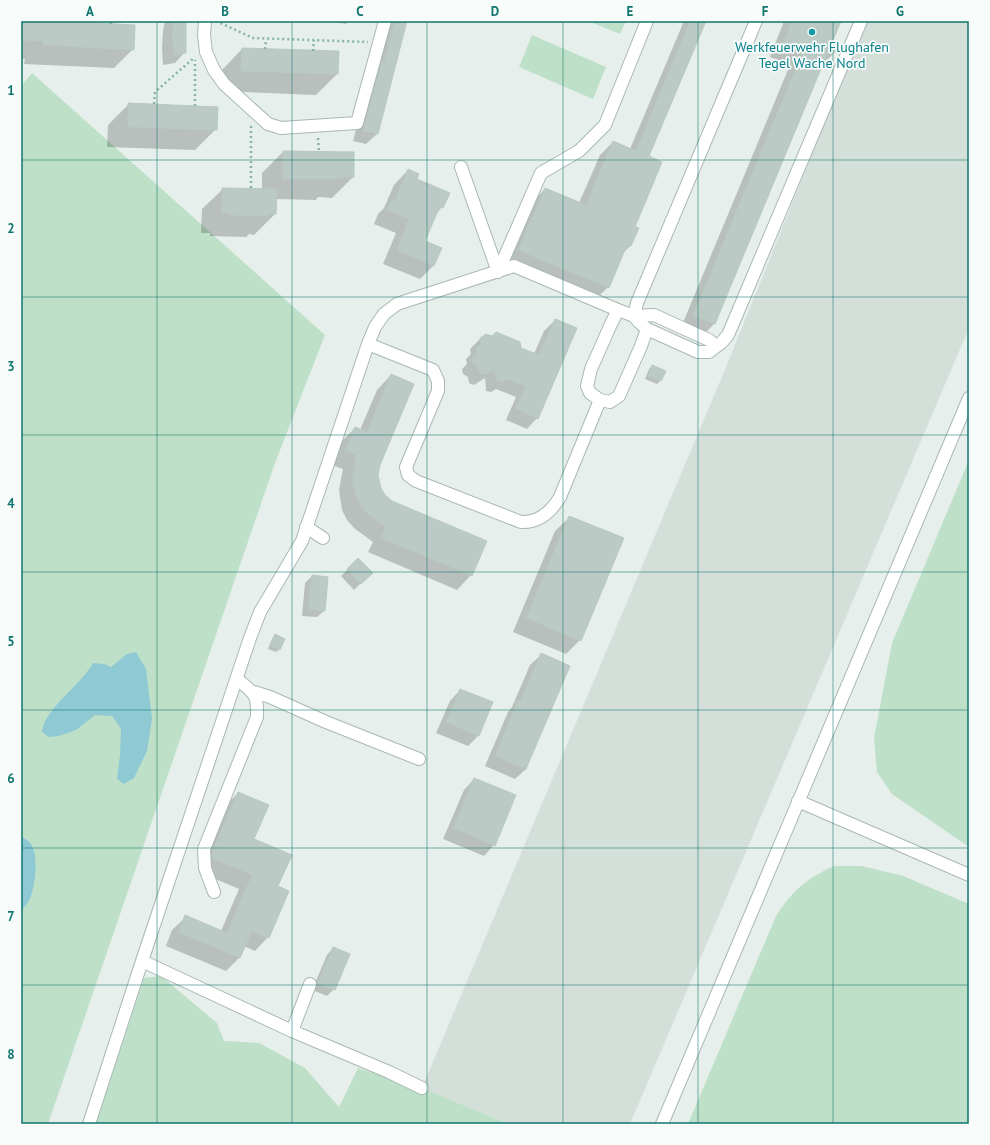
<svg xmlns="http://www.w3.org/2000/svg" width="990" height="1145" viewBox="0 0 990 1145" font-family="'PT Sans',sans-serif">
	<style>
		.built { fill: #d4dfda }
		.green { fill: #bfe0c8 }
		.water { fill: #8ec9d4 }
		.shadow { fill: #0003 }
		.building { fill: #bbcac4; stroke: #b8c9c2 }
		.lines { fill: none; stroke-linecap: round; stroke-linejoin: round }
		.minor-casing { stroke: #a8b8b2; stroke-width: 14 }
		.path { stroke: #86b3a5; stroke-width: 2.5; stroke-dasharray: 2 3; stroke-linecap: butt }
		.minor { stroke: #fff; stroke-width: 12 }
		.grid { fill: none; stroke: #0f766e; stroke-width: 1; stroke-opacity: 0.55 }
		.culture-dot { fill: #0f9aa8; stroke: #f7fbf9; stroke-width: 1.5 }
		.labels { text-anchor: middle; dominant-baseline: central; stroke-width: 3.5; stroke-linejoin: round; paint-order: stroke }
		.culture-label { font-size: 14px; fill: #0d838f; stroke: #f7fbf9 }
		.neatline { fill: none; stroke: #0f766e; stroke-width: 1.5 }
		.grid-label { font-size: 13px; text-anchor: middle; font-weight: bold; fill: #0f766e }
	</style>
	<rect width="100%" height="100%" fill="#e6efeb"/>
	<!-- built -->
	<path class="built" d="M 866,21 L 969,21 L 969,328 L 630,1124 L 509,1124 L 422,1088 L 724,372 Z"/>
	<!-- green -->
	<path class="green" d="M 588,21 L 626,21 L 620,34 Z
		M 532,35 L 606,67 L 593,99 L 519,67 Z
		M 32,73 L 325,335 L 275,463 L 48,1124 L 21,1124 L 21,911 C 41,885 33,868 28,840 L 21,836 L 21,86 Z
		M 969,460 L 969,847 L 892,794 L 877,772 L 874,738 L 892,643 Z
		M 834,866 L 862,866 L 903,876 L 969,904 L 969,1124 L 688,1124 L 776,916 C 792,891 807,878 834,866 Z
		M 161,976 L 217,1023 L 224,1041 L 259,1043 L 305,1068 L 339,1107 L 358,1068 L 422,1088 L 509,1124 L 96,1124 L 144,978 Z"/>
	<!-- water -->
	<path class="water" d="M 136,652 L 146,669 L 152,719 L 147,751 L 134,778 L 124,784 L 117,779 L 120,755 L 121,729 L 112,716 L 95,715 L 76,730 L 59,736 L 49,737 L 42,732 C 45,708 81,685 93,663 L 104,664 L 111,667 L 127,654 Z
		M 21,836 C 26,839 30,841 32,846 C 39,858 35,893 27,904 C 25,906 23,908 21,911 Z"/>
	<!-- shadow -->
	<path class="shadow" d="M 21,21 L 47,21 L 133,49 L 114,68 L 24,64 L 25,59 L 21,59 Z
		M 165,21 L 185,21 L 185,52 L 175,63 L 163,65 L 162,48 L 163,31 Z
		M 329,21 L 349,21 L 346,24 Z
		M 388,21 L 406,21 L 377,134 L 366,144 L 353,141 L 371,73 Z
		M 684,21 L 705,21 L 648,157 L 630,246 L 622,254 L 608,287 L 595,300 L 506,263 L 532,202 L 545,189 L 579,203 L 600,155 L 613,142 L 630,149 Z
		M 784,21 L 840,21 L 830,45 L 836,51 L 822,65 L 714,324 L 700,338 L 680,330 L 790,65 L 770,57 Z
		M 242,49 L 338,52 L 337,74 L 316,95 L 221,91 L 222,70 Z
		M 129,104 L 216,129 L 195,150 L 107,147 L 108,125 Z
		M 283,152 L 353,177 L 332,198 L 318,197 L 316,200 L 276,199 L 275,214 L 254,235 L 249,234 L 246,237 L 210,236 L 210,233 L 201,233 L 202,209 L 223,189 L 262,190 L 262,173 Z
		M 408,170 L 442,207 L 435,215 L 423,242 L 434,265 L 420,279 L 383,264 L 396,233 L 374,224 L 378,214 L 384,208 L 394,185 Z
		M 555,320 L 537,418 L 527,429 L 506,420 L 516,397 L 496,389 L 491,392 L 486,391 L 485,378 L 474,385 L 469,383 L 468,377 L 463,374 L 462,369 L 467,364 L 466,359 L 471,354 L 470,349 L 481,338 L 534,354 L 544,331 Z
		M 652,366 L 664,371 L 660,381 L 657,384 L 645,379 L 649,369 Z
		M 391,375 L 377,475 L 380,488 L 384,495 L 471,575 L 457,590 L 368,552 L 373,542 L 354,528 L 347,520 L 342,510 L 339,490 L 343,469 L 332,465 L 341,442 L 355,428 L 360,430 L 377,390 Z
		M 570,517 L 580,640 L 566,654 L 513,632 L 555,531 Z
		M 358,559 L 371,573 L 354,590 L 341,576 Z
		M 312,576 L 324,611 L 317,617 L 302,616 L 305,583 Z
		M 275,636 L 279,649 L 276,652 L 268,649 L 272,639 Z
		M 541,655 L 526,769 L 515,779 L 485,766 L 508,712 L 512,707 L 530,665 Z
		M 460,690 L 478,736 L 468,746 L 436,733 L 450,701 Z
		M 474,779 L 494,845 L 484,856 L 443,839 L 464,790 Z
		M 238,793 L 253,839 L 277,887 L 268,937 L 255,951 L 244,946 L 239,958 L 226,971 L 166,946 L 172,930 L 186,917 L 221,931 L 239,889 L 199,872 L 199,868 L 225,806 Z
		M 333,948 L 334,989 L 327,996 L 312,990 L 327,955 Z"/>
	<!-- building -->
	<path class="building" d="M 21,21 L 59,21 L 135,25 L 134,50 L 43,45 L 43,41 L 21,40 Z
		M 173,21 L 186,21 L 186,53 L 174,55 L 172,37 Z
		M 395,21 L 407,21 L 378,134 L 363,131 L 382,62 L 384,62 Z
		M 690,21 L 706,21 L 649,156 L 662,162 L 635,227 L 639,228 L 631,246 L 627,245 L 609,288 L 518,250 L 545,188 L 586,205 L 613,141 L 636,151 Z
		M 792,21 L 841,21 L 831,45 L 837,51 L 828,52 L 715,324 L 693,316 L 803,51 L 783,43 Z
		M 242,48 L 339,51 L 338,74 L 241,71 Z
		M 128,103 L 218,107 L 217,130 L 128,127 Z
		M 283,151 L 354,152 L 354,177 L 337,177 L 337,179 L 282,179 Z
		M 408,169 L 419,174 L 417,179 L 450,193 L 443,208 L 440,206 L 425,241 L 442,248 L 434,266 L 397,250 L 409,219 L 387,210 L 392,199 L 395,200 Z
		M 222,188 L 277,189 L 276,214 L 268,214 L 268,216 L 230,215 L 230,213 L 222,213 Z
		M 555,319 L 577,328 L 538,419 L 516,409 L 526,386 L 507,379 L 503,382 L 496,380 L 495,368 L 485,375 L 479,373 L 478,367 L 473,364 L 472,358 L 477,354 L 476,348 L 481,344 L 480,338 L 486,334 L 492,336 L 496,332 L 520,342 L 521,348 L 539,355 Z
		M 652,365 L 666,371 L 661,381 L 648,376 Z
		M 391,374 L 414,384 L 380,465 L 378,475 L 381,488 L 385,495 L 392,501 L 487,541 L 472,576 L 381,538 L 386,527 L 368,514 L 361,506 L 356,496 L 353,484 L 353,475 L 356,455 L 345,451 L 355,427 L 367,432 Z
		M 569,516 L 624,538 L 581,641 L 526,618 Z
		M 358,558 L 373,573 L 361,584 L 347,569 Z
		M 312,575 L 328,577 L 325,611 L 308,609 Z
		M 275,634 L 285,639 L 280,650 L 270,645 Z
		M 541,653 L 570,666 L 526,769 L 495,756 L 518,700 L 520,701 Z
		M 460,689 L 493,702 L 479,736 L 446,722 Z
		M 474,778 L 516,795 L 495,846 L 453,828 Z
		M 238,792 L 269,805 L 254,839 L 292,855 L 278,886 L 289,891 L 269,938 L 252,931 L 240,958 L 178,932 L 185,915 L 227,933 L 252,875 L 212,858 L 212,853 Z
		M 333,947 L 350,954 L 335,990 L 318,983 Z"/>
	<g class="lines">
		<!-- minor casing -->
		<g class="minor-casing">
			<path id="minor" d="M 205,21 L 204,35 L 206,52 L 214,70 L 224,84 L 268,124 L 281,128 L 357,123 L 385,21
				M 756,21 L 637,303 L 634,316 L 638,321 L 647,329 L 698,352 L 709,352 L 722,342 L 728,335 L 861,21
				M 461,167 L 498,272
				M 498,272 L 541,173 L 579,151 L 605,125 L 647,21
				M 618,310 L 611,324 L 591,369 L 587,386 L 590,393 L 600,400 L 610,402 L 619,396 L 641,346 L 647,329
				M 368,344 L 433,370 L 438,381 L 438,391 L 406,467 L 408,475 L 416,481 L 521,522 C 539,523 551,512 560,497 L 600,400
				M 306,527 L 323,538
				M 254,692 L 270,697 L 326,722 L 419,759
				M 798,801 L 969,875
				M 214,892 L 205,868 L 204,849 L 257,717 C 258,694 254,693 237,679
				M 142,961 L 292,1031 L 389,1072 L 422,1088
				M 292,1031 L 310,984
				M 89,1124 L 142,961 L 250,638 L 260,612 L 302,541 L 368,344 L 375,327 L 384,314 L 397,304 L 514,266 L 618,310 L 634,316 L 654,315 L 709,340 L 716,346
				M 662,1124 L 969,398"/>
		</g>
		<!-- path -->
		<path class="path" d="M 216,21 L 253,38 L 368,42
			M 111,24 L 111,21
			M 265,49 L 266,39
			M 313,51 L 314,40
			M 154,104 L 155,92 L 195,57
			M 195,106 L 195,60
			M 318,138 L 319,152
			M 251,188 L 251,127 L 252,125"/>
		<!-- minor -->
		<use href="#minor" class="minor"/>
	</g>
	<!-- grid -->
	<path class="grid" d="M 157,21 L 157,1124M 292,21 L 292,1124M 427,21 L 427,1124M 563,21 L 563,1124M 698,21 L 698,1124M 833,21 L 833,1124M 21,160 L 969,160M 21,297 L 969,297M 21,435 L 969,435M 21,572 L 969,572M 21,710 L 969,710M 21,848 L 969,848M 21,985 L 969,985"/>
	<!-- markers -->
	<circle class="culture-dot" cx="812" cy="32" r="4"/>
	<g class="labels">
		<!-- culture labels -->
		<g class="culture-label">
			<text x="812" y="47">Werkfeuerwehr Flughafen<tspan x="812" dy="16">Tegel Wache Nord</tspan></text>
		</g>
	</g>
	<!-- border -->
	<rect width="990" height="1145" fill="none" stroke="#f7fbf9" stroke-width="44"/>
	<rect x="22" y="22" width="946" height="1101" class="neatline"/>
	<g class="grid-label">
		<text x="90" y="16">A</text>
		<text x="225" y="16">B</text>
		<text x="360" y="16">C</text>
		<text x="495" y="16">D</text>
		<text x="630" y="16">E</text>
		<text x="765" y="16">F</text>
		<text x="900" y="16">G</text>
		<text x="11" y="95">1</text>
		<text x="11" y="233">2</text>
		<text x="11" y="371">3</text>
		<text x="11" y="508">4</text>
		<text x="11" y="646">5</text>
		<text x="11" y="783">6</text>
		<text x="11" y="921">7</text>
		<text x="11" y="1059">8</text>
	</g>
</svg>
